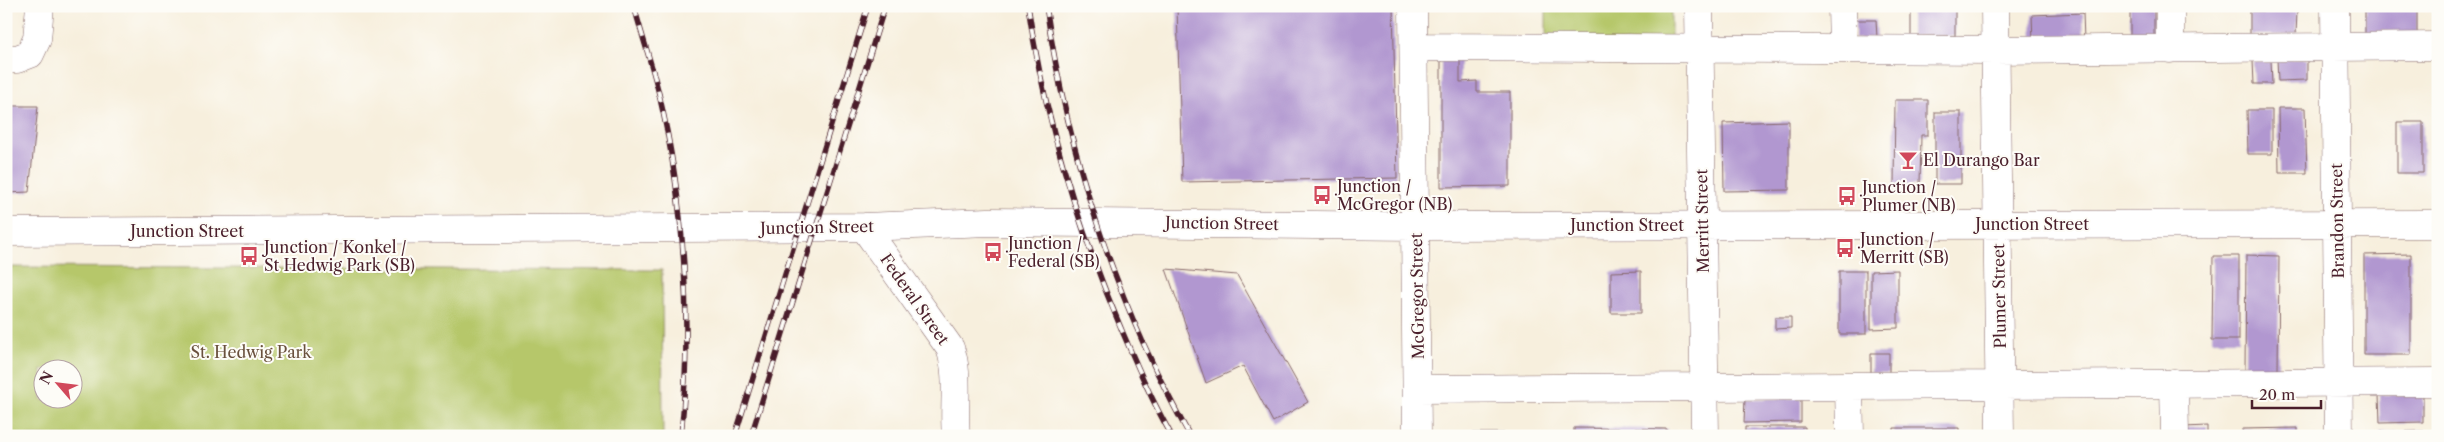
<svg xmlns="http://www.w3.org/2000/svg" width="2444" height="442" viewBox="0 0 2444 442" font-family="'Libre Caslon Text',serif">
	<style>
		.green { fill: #b6c76a; stroke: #80734a; fill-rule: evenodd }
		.building { fill: #b197d0 }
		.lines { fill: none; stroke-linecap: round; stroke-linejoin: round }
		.minor-casing { stroke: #876869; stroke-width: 29 }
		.minor { stroke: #fff; stroke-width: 28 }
		.rail-casing { stroke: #4a1f2b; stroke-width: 5.5 }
		.rail { stroke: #fdfcf7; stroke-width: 4; stroke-dasharray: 11; stroke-linecap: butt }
		.labels { text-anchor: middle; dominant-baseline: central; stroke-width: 4; stroke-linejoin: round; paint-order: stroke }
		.poi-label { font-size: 16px; fill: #4a1f2b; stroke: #fdfcf7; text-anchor: start }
		.street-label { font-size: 16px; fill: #4a1f2b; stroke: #fdfcf7 }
		.park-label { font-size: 16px; fill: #6a513e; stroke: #fdfcf7 }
	</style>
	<rect width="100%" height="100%" fill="#fdfcf7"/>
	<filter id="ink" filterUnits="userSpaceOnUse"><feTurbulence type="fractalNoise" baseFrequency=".02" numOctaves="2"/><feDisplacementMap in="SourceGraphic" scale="10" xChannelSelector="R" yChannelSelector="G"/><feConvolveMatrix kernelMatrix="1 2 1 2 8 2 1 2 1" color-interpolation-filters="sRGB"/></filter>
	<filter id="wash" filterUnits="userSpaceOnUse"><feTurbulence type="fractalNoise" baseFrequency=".0096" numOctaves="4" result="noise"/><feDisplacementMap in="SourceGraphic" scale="20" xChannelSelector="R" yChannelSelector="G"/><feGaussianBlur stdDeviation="1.12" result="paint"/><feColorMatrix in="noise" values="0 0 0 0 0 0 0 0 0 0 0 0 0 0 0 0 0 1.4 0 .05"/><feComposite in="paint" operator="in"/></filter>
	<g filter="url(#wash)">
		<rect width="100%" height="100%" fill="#f7efdd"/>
		<!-- green -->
		<path class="green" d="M 1546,6 L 1671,6 L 1671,42 L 1546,43 Z
			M 6,267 L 662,270 L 663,436 L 6,436 ZM 42,370 L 72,370 L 72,400 L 42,400 Z"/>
		<g id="blocks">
			<!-- building -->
			<path class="building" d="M 1177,6 L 1393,6 L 1397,178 L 1182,182 Z
				M 2130,7 L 2154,7 L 2154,36 L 2130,36 Z
				M 2417,7 L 2417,35 L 2365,35 L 2365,8 Z
				M 1911,9 L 1955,9 L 1955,36 L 1911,36 Z
				M 2250,11 L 2297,11 L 2296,35 L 2250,35 Z
				M 2083,13 L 2084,40 L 2033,41 L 2032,15 Z
				M 1855,20 L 1876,20 L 1877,38 L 1855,39 Z
				M 2277,59 L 2307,59 L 2307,80 L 2278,81 Z
				M 1441,60 L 1460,60 L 1460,82 L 1477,81 L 1477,92 L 1510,92 L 1510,186 L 1441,187 Z
				M 2271,60 L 2272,84 L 2254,84 L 2253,61 Z
				M 1895,100 L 1928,100 L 1928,135 L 1921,135 L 1920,185 L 1894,185 Z
				M 6,106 L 38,106 L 29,192 L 6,193 Z
				M 2278,108 L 2305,108 L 2307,173 L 2279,173 Z
				M 2247,110 L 2272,110 L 2272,154 L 2248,154 Z
				M 1935,112 L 1961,112 L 1961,184 L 1935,184 Z
				M 1789,121 L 1789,190 L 1724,191 L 1723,123 Z
				M 2397,122 L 2423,122 L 2423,173 L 2397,173 Z
				M 2411,254 L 2411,355 L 2364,355 L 2364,255 Z
				M 2246,255 L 2279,256 L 2278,370 L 2245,370 Z
				M 2213,256 L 2239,256 L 2239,340 L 2212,340 Z
				M 1166,269 L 1237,275 L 1308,402 L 1273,422 L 1243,366 L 1206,383 Z
				M 1898,270 L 1898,328 L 1871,329 L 1871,271 Z
				M 1641,271 L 1641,313 L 1611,313 L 1611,272 Z
				M 1839,271 L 1866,271 L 1866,334 L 1839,334 Z
				M 1775,317 L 1791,317 L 1791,328 L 1775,329 Z
				M 1871,353 L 1889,353 L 1889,373 L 1871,373 Z
				M 2423,394 L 2423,422 L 2380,423 L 2379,395 Z
				M 1801,398 L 1801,422 L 1744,423 L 1745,399 Z
				M 2207,426 L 2207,436 L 2184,436 L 2184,427 Z
				M 1745,427 L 1805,427 L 1805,436 L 1745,436 Z
				M 1574,428 L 1667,429 L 1667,436 L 1574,436 Z
				M 1894,428 L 1959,428 L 1959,436 L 1894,436 Z
				M 2298,428 L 2298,436 L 2243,436 L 2242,429 Z
				M 2424,431 L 2424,436 L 2380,436 L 2380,432 Z
				M 1456,433 L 1504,433 L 1504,436 L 1456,436 Z"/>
		</g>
	</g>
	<g filter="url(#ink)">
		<use href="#blocks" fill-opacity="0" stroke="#876869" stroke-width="1"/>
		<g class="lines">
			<!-- minor casing -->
			<g class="minor-casing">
				<path id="minor" d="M 1413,6 L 1417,436
					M 1699,6 L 1705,436
					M 1842,6 L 1843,48
					M 1995,6 L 2000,436
					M 2170,6 L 2170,49
					M 2335,6 L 2339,436
					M 1414,47 L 1996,50 L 2438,46
					M 6,59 L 17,59 L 30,54 L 37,39 L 40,6
					M 864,227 L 950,348 C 960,376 953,406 956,436
					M 6,232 L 864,227 L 988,222 L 1416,226 L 2438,224
					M 2174,383 L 2175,436
					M 1849,386 L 1850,436
					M 1418,389 L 2438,382"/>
			</g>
			<!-- minor -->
			<use href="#minor" class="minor"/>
			<!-- rail casing -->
			<g class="rail-casing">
				<path id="rail" d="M 634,6 C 642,36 652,65 659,94 C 685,204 692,324 681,436
					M 1028,6 C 1045,120 1078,228 1123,333 C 1138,368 1153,403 1172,436
					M 1046,6 C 1068,156 1116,304 1190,436
					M 735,436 L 868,6
					M 751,436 L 885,6"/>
			</g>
			<!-- rail -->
			<use href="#rail" class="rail"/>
		</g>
	</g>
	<!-- icons -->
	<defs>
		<g id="bar-bare" transform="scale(1.5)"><path d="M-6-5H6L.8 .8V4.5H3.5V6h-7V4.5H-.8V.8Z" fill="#d1495b" stroke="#fdfcf7" stroke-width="2.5" paint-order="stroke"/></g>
		<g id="bus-bare" transform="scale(1.5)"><path d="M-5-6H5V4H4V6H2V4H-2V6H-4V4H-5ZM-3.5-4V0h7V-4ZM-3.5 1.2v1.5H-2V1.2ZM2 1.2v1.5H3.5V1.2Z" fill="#d1495b" stroke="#fdfcf7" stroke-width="2.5" paint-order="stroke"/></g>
	</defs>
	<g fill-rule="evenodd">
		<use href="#bar-bare" x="1908" y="160"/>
		<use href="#bus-bare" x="1322" y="195"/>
		<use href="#bus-bare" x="1847" y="196"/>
		<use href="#bus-bare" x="1845" y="248"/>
		<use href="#bus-bare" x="993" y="252"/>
		<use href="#bus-bare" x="249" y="256"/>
	</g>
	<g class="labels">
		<!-- poi labels -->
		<g class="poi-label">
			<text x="1923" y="160">El Durango Bar</text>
			<text x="1337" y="186">Junction /<tspan x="1337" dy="18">McGregor (NB)</tspan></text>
			<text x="1862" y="187">Junction /<tspan x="1862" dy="18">Plumer (NB)</tspan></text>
			<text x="1860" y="239">Junction /<tspan x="1860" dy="18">Merritt (SB)</tspan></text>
			<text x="1008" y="243">Junction /<tspan x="1008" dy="18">Federal (SB)</tspan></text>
			<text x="264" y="247">Junction / Konkel /<tspan x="264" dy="18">St Hedwig Park (SB)</tspan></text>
		</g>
		<!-- street labels -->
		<g class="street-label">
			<text transform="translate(1702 221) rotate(-91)">Merritt Street</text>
			<text transform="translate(2337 221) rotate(-91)">Brandon Street</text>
			<text transform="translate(1222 223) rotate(1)">Junction Street</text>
			<text x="2032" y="224">Junction Street</text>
			<text x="1627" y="225">Junction Street</text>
			<text transform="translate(817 227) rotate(-1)">Junction Street</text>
			<text x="187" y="231">Junction Street</text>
			<text transform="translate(1417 296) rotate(-91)">McGregor Street</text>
			<text transform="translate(1999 296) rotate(-91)">Plumer Street</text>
			<text transform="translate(915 299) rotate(55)">Federal Street</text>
		</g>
		<!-- park labels -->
		<g class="park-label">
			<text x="251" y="352">St. Hedwig Park</text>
		</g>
	</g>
	<!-- margin -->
	<rect width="2444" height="442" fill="none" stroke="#fdfcf7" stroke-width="25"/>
	<!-- north arrow -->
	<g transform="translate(58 384) rotate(298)"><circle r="24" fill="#fdfcf7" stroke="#b5a4a5"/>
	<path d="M0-4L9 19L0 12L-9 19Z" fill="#d1495b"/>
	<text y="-8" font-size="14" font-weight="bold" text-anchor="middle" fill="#4a1f2b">N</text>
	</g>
	<!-- scale -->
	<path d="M2252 400v8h69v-8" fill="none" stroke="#4a1f2b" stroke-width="2.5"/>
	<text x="2259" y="400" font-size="15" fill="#4a1f2b" stroke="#fdfcf7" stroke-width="4" paint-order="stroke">20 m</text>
</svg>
